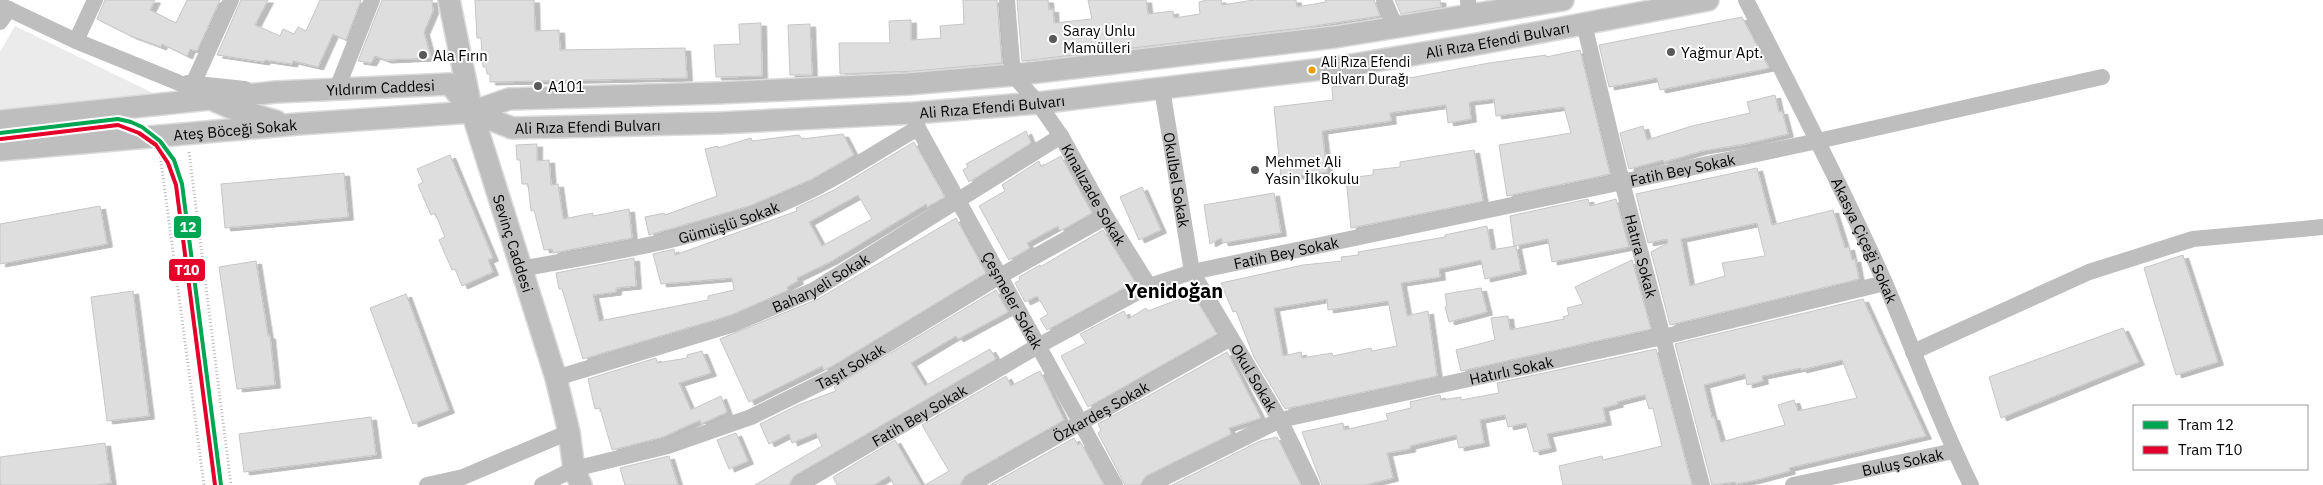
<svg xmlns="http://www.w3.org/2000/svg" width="2323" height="485" viewBox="0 0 2323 485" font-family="'IBM Plex Sans',sans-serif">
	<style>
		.green { fill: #ebebeb }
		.building { fill: #dedede; stroke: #c6c6c6; fill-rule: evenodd; filter: url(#shadow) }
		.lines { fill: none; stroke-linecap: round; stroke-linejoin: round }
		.major-casing { stroke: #dbdbdb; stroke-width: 24 }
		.path { stroke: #b9b9b9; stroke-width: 3; stroke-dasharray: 1 2.5; stroke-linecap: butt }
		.minor { stroke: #bebebe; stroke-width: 16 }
		.major { stroke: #bebebe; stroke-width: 21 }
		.tram-1-casing { stroke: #fff; stroke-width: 8 }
		.tram-2-casing { stroke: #fff; stroke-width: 8 }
		.tram-1 { stroke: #00a651; stroke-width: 4 }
		.tram-2 { stroke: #e4002b; stroke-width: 4 }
		.poi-dot { fill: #595959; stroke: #fff; stroke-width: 2 }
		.bus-dot { fill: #eb9e00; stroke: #fff; stroke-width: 2 }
		.labels { text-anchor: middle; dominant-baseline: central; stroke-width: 4; stroke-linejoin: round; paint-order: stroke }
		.bus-label { font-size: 14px; fill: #000; stroke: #fff; text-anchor: start }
		.poi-label { font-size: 15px; fill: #000; stroke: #fff; text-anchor: start }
		.street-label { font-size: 15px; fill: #000; stroke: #fff }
		.district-label { font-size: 20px; font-weight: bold; fill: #000; stroke: #fff }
		.line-badge { stroke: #fff; stroke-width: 2 }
		.badge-label { font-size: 14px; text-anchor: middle; font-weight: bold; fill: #fff }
	</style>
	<defs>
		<filter id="shadow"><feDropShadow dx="5.5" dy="3" stdDeviation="0" flood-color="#0004"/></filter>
	</defs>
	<rect width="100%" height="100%" fill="#fff"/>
	<!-- green -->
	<path class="green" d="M 15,26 L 153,93 L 0,113 L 0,52 Z"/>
	<!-- building -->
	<path class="building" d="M 105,0 L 155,0 L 150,10 L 176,23 L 187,0 L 220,0 L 197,51 L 190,49 L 187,56 L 162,44 L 161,47 L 131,36 L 97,19 Z
		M 241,0 L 268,0 L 255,25 L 280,36 L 283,29 L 294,34 L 298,27 L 306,31 L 320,0 L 361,0 L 346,40 L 333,34 L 318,67 L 293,61 L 292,64 L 265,60 L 264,62 L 217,55 Z
		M 382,0 L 432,0 L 433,11 L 424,32 L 431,58 L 386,60 L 375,56 L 371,63 L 358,61 Z
		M 475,0 L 534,0 L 535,31 L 559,30 L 560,50 L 685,48 L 687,78 L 490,82 L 490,74 L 487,74 L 486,67 L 483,67 L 481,38 L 477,38 Z
		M 963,0 L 997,0 L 1002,63 L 915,71 L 840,74 L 839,43 L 890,43 L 889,21 L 911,20 L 911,40 L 941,38 L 940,26 L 964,24 Z
		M 1017,0 L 1048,0 L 1049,10 L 1053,9 L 1054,23 L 1092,19 L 1088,0 L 1146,0 L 1148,14 L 1173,11 L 1174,18 L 1200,14 L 1199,2 L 1207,0 L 1221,0 L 1222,5 L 1254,0 L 1296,0 L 1297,7 L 1326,2 L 1325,0 L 1374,0 L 1380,16 L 1301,28 L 1022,61 Z
		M 1395,0 L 1440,0 L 1441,7 L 1401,14 Z
		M 1742,17 L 1769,68 L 1660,90 L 1657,78 L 1609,87 L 1599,45 Z
		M 761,23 L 762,76 L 716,77 L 714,45 L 740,44 L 739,24 Z
		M 810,24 L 812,75 L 790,75 L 788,25 Z
		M 1580,50 L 1610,174 L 1507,196 L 1499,145 L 1571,133 L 1564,107 L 1496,116 L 1494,99 L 1469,102 L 1471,119 L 1448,123 L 1446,105 L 1390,113 L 1391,121 L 1322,131 L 1327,172 L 1281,178 L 1274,107 L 1333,100 L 1332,87 L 1415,77 L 1489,63 L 1546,55 L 1546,57 Z
		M 1775,95 L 1779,112 L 1782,111 L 1788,134 L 1745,144 L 1702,151 L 1664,162 L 1663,160 L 1629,169 L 1620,133 L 1643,126 L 1647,140 L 1692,126 L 1750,113 L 1747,102 Z
		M 1026,131 L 1031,143 L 969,182 L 963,170 L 968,167 L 966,164 Z
		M 843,134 L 854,155 L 810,180 L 749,206 L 649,235 L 645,217 L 664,213 L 665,215 L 717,196 L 705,149 L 718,146 L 718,148 L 751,138 L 752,141 L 799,135 L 802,139 Z
		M 914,142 L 945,197 L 927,207 L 926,204 L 832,261 L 797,278 L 798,281 L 787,287 L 788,290 L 731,315 L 583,359 L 562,289 L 559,289 L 556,273 L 634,258 L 636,286 L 616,288 L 616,292 L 593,295 L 599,321 L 708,300 L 708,296 L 734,290 L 732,278 L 661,284 L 653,254 L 674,249 L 675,255 L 797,211 L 796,208 L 834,190 ZM 858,195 L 872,219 L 822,246 L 809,222 Z
		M 537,144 L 537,161 L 549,160 L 551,185 L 558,184 L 563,219 L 593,213 L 593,216 L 629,209 L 632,238 L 553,253 L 552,249 L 544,250 L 534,210 L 531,211 L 528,184 L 522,184 L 520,160 L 517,160 L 516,145 Z
		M 1474,150 L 1483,201 L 1351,228 L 1346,178 L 1373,175 L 1373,170 L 1400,167 L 1400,162 Z
		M 450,155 L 493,258 L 488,260 L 493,272 L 462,286 L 455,269 L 452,270 L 439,240 L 445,237 L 435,213 L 431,215 L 418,185 L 423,182 L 417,169 Z
		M 1061,156 L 1092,213 L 1060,231 L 1058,226 L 1027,243 L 1030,248 L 1009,260 L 979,206 L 1005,191 L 1002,185 L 1039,161 L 1041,167 Z
		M 1757,168 L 1772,225 L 1833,210 L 1845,248 L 1849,247 L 1852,260 L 1855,259 L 1859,279 L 1670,325 L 1651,252 L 1668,243 L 1667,239 L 1648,243 L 1636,194 ZM 1757,223 L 1765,256 L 1722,263 L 1725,276 L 1690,286 L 1681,239 Z
		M 344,173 L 348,217 L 225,228 L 221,184 Z
		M 1142,187 L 1161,230 L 1139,240 L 1120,197 Z
		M 1274,193 L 1281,233 L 1223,243 L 1221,238 L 1210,244 L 1204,205 Z
		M 1588,199 L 1590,206 L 1616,199 L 1629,247 L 1552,262 L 1548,239 L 1514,246 L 1510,216 Z
		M 100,206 L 107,244 L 0,264 L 0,224 Z
		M 956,218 L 986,273 L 834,365 L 824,370 L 822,366 L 749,402 L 720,339 L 818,299 Z
		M 1487,226 L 1491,250 L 1516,246 L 1521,271 L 1485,279 L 1481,260 L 1439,269 L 1440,277 L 1401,283 L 1407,316 L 1428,311 L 1437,376 L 1285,409 L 1254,357 L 1236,311 L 1233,312 L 1221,283 L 1303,265 L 1342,261 L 1341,257 L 1359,255 L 1358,252 L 1445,237 L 1445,235 ZM 1327,299 L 1328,310 L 1388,301 L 1397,346 L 1372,351 L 1371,348 L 1333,356 L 1332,353 L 1302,358 L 1301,352 L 1283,356 L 1274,308 Z
		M 1103,230 L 1135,282 L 1047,330 L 1040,319 L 1048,314 L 1037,296 L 1025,302 L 1015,283 L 1020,280 L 1019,277 L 1040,265 L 1040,267 Z
		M 2183,255 L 2218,362 L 2176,375 L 2144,268 Z
		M 1632,260 L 1651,329 L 1461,371 L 1456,350 L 1495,340 L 1491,318 L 1508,316 L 1510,330 L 1564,319 L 1563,317 L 1569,315 L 1567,308 L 1583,304 L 1575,287 Z
		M 256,261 L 268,336 L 270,336 L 275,385 L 237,389 L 219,267 Z
		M 1481,288 L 1487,312 L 1449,322 L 1445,307 L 1447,306 L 1445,294 Z
		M 996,290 L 1008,312 L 958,339 L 956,336 L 911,363 L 925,386 L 990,349 L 996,359 L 794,476 L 789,485 L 755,485 L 822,446 L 816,433 L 792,443 L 789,434 L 769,444 L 760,424 L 798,405 L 836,391 L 834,387 Z
		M 133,291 L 149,416 L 107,421 L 91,297 Z
		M 406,294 L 449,410 L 413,424 L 370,308 Z
		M 1193,294 L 1217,334 L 1088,407 L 1061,356 L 1086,343 L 1080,334 L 1124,311 L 1128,319 L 1146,308 L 1148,311 Z
		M 1863,299 L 1926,436 L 1789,468 L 1790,471 L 1756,480 L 1736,484 L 1735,482 L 1712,485 L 1675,344 ZM 1842,360 L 1857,398 L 1798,411 L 1794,400 L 1778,405 L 1785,425 L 1721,442 L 1714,417 L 1712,418 L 1704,385 L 1745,374 L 1747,385 L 1763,381 L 1762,376 L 1801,368 L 1801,370 Z
		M 2123,328 L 2139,362 L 2001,418 L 1989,377 Z
		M 1656,349 L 1692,485 L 1563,485 L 1559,466 L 1602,456 L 1603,460 L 1662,446 L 1653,408 L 1649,409 L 1645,395 L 1617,402 L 1618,404 L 1603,408 L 1606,422 L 1547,434 L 1551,448 L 1534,452 L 1526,423 L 1508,427 L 1505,415 L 1480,420 L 1484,443 L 1459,448 L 1456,435 L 1410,446 L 1410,449 L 1387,453 L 1393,478 L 1365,485 L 1322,485 L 1302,432 L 1343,423 L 1344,430 L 1388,420 L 1386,414 L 1411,408 L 1410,402 L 1440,395 L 1441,400 L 1461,397 L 1461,400 L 1499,393 L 1497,383 Z
		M 702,351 L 711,373 L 679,383 L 691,410 L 721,396 L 727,412 L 701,424 L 700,420 L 663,437 L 612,450 L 600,408 L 595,409 L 588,379 L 656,358 L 657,363 L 687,358 L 687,355 Z
		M 1227,352 L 1261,418 L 1229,428 L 1231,434 L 1146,476 L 1140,485 L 1125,485 L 1098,433 L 1101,430 L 1098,424 Z
		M 1040,371 L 1064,420 L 965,476 L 960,485 L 925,485 L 949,471 L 922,425 L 1006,376 L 1011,386 Z
		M 371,417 L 376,455 L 244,472 L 239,434 Z
		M 736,433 L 748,461 L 729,469 L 717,440 Z
		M 1277,437 L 1301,485 L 1172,485 L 1260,441 Z
		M 1074,438 L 1078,445 L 1081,443 L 1104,485 L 990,485 Z
		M 895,440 L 921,485 L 894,485 L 889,476 L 874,485 L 837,485 L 833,477 Z
		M 105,443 L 111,483 L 97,485 L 0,485 L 0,457 Z
		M 669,456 L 678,485 L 625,485 L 620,468 Z"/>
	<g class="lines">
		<!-- major casing -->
		<g class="major-casing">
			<g id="major">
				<path id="s13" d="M 449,0 L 472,112 L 556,378 L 569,432 L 574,469 L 581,485"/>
				<path d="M 215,101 L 231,108 L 276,121"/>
				<path id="s14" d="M 0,121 L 276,92 L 450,84 L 472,112 L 512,128 L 719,123 L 914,113 L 1038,103 L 1339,67 L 1483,43 L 1708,0"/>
				<path id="s15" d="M 0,150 L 298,124 L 472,112 L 509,99 L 717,93 L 908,84 L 1013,75 L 1335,37 L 1563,0"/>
			</g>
		</g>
		<!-- path -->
		<path class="path" d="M 189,152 L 231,485
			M 160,154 L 204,485"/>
		<!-- minor -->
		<g class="minor">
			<path id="s1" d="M 1007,0 L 1013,75 L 1038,103 L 1061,136 L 1106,217 L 1149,286"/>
			<path d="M 1384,0 L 1396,28"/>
			<path d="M 1468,0 L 1469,16"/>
			<path id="s2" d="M 1746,0 C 1794,93 1842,187 1885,283 C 1914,350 1938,419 1971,485"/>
			<path d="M 0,5 L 76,41 L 177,82 L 212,100"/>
			<path d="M 0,22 L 9,9"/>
			<path id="s3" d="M 1584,24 L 1622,182 L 1702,485"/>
			<path d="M 76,41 L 95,0"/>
			<path d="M 187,83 L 245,89"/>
			<path d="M 193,84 L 231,0"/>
			<path id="s4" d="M 1162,89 L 1192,272 L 1280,420 L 1312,485"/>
			<path d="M 336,91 L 372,0"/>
			<path id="s5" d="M 915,119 L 918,128 L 1115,485"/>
			<path id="s6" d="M 520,269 C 614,252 712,238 799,196 C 839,178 879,150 918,128"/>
			<path d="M 1913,352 L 2089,272 L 2193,239 L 2323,227"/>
			<path id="s7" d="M 556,378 L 734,324 L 814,290 L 1061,136"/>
			<path d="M 427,485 L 463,477 L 569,432"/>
			<path id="s8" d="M 542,485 L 574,469 L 668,446 L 751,417 L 839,374 L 1000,276 L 1106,217"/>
			<path id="s9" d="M 799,485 L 1038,346 L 1149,286 L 1192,272 L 1818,141 L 2102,77"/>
			<path id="s10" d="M 970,485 L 1231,338"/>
			<path id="s11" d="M 1150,485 L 1280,420 L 1663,337 L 1885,283"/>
			<path id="s12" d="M 1793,485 L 1954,451"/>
		</g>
		<!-- major -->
		<use href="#major" class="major"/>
		<!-- tram-1 casing -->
		<g class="tram-1-casing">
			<path id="tram-1" d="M 0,133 L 118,119 L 131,122 L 142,127 L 160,141 L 174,160 L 182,184 L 221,485"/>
		</g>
		<!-- tram-2 casing -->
		<g class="tram-2-casing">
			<path id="tram-2" d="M 1,139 L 118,125 L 139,133 L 156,145 L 168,163 L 176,185 L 215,485"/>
		</g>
		<!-- tram-1 -->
		<use href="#tram-1" class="tram-1"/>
		<!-- tram-2 -->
		<use href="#tram-2" class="tram-2"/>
	</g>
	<!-- markers -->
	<g class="poi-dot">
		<circle cx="1053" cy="39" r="5"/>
		<circle cx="1671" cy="52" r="5"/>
		<circle cx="423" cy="55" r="5"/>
		<circle cx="538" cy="86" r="5"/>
		<circle cx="1255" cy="170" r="5"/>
	</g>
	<circle class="bus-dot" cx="1312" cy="70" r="4.5"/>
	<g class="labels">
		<!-- bus labels -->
		<g class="bus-label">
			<text x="1321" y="62">Ali Rıza Efendi<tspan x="1321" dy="17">Bulvarı Durağı</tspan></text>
		</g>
		<!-- poi labels -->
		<g class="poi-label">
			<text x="1063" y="30">Saray Unlu<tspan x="1063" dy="17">Mamülleri</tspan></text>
			<text x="1681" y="52">Yağmur Apt.</text>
			<text x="433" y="55">Ala Fırın</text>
			<text x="548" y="86">A101</text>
			<text x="1265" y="161">Mehmet Ali<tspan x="1265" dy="17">Yasin İlkokulu</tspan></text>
		</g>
		<!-- street labels -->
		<g class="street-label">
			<text stroke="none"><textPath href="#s14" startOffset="1521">Ali Rıza Efendi Bulvarı</textPath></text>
			<text stroke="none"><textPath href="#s14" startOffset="382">Yıldırım Caddesi</textPath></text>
			<text stroke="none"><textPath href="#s14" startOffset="1011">Ali Rıza Efendi Bulvarı</textPath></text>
			<text stroke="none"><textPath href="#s14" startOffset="606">Ali Rıza Efendi Bulvarı</textPath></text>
			<text stroke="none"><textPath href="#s15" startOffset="236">Ateş Böceği Sokak</textPath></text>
			<text stroke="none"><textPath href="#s9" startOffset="949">Fatih Bey Sokak</textPath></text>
			<text stroke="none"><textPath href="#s4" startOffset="92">Okulbel Sokak</textPath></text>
			<text stroke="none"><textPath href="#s1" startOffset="220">Kınalızade Sokak</textPath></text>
			<text stroke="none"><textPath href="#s6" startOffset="214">Gümüşlü Sokak</textPath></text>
			<text stroke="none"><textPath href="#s2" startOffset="268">Akasya Çiçeği Sokak</textPath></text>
			<text stroke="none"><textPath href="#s13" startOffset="252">Sevinç Caddesi</textPath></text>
			<text stroke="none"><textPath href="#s9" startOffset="544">Fatih Bey Sokak</textPath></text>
			<text stroke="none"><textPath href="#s3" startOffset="239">Hatıra Sokak</textPath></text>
			<text stroke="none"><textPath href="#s7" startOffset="282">Baharyeli Sokak</textPath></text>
			<text stroke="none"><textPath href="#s5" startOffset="206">Çeşmeler Sokak</textPath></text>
			<text stroke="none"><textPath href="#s8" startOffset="332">Taşıt Sokak</textPath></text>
			<text stroke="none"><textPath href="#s11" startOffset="382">Hatırlı Sokak</textPath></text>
			<text stroke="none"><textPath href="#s4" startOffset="308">Okul Sokak</textPath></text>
			<text stroke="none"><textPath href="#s10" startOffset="150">Özkardeş Sokak</textPath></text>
			<text stroke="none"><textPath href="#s9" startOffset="139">Fatih Bey Sokak</textPath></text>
			<text stroke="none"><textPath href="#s12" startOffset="112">Buluş Sokak</textPath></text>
		</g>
		<!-- district labels -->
		<g class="district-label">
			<text x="1174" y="290">Yenidoğan</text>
		</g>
	</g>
	<g class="line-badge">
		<rect x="173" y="215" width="29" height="24" rx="5" fill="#00a651"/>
		<rect x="168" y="258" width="38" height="24" rx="5" fill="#e4002b"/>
	</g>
	<g class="badge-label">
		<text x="188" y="232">12</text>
		<text x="187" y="275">T10</text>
	</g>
	<!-- legend -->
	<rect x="2133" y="405" width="175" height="65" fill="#ffffff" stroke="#999999"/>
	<rect x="2143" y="421" width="25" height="8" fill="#00a651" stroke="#999999"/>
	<text x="2178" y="430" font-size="15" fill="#000000">Tram 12</text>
	<rect x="2143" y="446" width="25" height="8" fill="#e4002b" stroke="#999999"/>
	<text x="2178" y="455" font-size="15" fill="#000000">Tram T10</text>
</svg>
